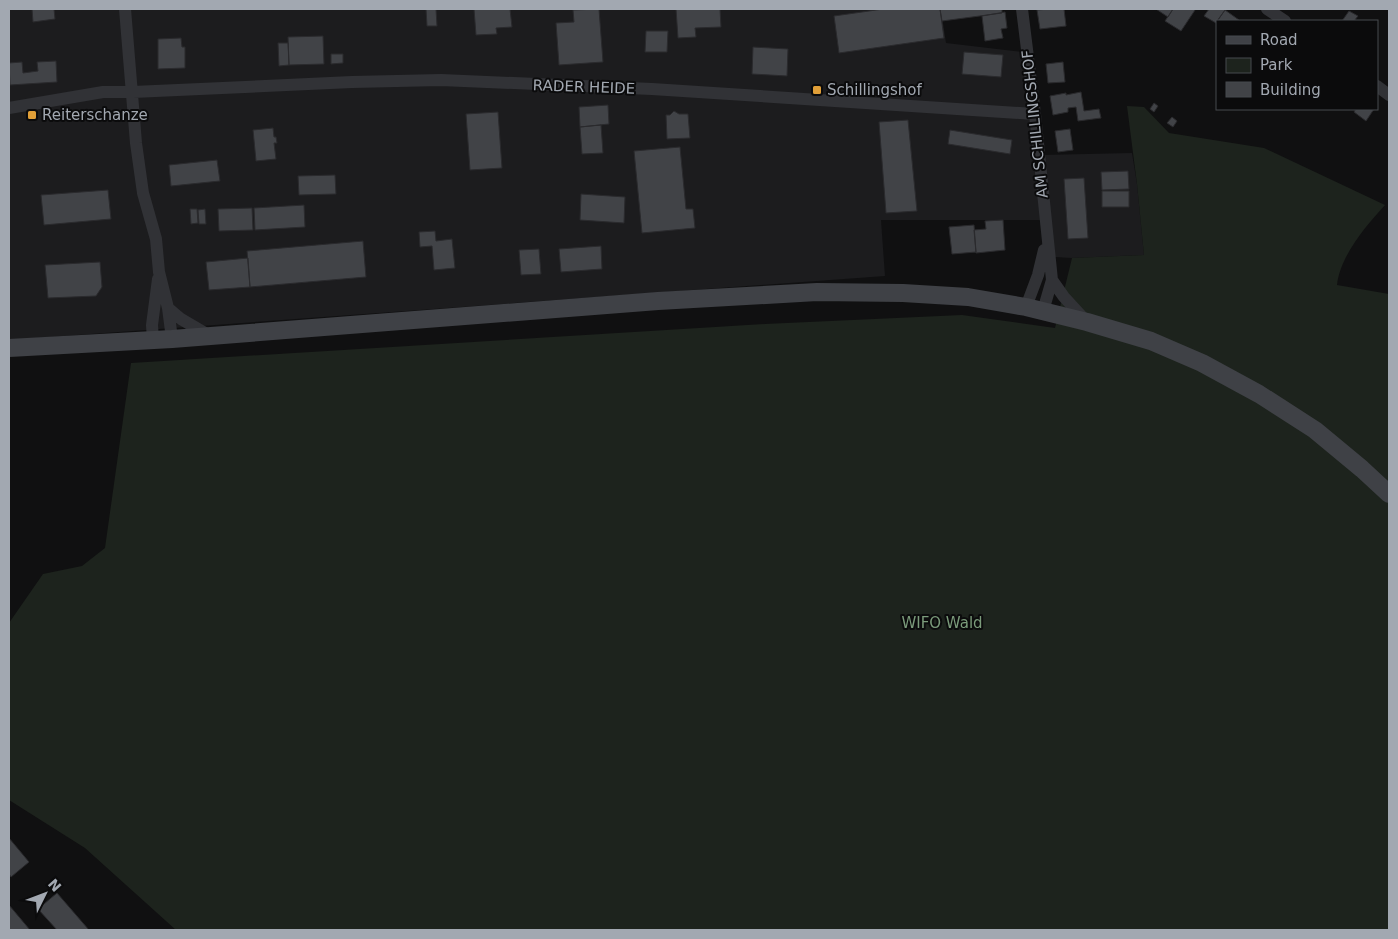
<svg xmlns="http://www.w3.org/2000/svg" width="1398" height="939" viewBox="0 0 1398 939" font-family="'DejaVu Sans',sans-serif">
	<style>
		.built { fill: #1c1c1e }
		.green { fill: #1d231d }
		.building { fill: #414347; stroke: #2a2a2d }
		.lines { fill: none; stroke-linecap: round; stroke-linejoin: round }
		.minor { stroke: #313236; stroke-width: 12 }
		.secondary { stroke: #3f4146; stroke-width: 18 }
		.poi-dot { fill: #e19f38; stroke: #0b0b0c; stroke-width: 2 }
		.labels { text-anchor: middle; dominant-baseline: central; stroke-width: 4; stroke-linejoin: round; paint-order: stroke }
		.street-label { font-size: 15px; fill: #a2a8b1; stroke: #0b0b0c }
		.poi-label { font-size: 15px; fill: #a2a8b1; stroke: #0b0b0c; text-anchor: start }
		.park-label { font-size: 15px; fill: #7b9b7b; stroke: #0b0b0c }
	</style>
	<rect width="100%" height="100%" fill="#101011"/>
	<!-- built -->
	<path class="built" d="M 9,9 L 941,9 L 946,43 L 1031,53 L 1042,155 L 1132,153 L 1137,184 L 1144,255 L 1072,258 L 1038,256 L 1043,241 L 1040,220 L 881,220 L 885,276 L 9,340 Z"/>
	<!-- green -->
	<path class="green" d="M 1127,106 L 1144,107 L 1169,133 L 1264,148 L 1385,205 C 1366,226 1340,256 1337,285 L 1389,294 L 1389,930 L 176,930 L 85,848 L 9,800 L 9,623 L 43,574 L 82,566 L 105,548 L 131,363 L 765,324 L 962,315 L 1055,328 L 1072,258 L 1144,255 L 1137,184 Z"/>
	<!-- building -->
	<path class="building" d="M 32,9 L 54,9 L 55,19 L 33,22 Z
		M 426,9 L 436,9 L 437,26 L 427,26 Z
		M 474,9 L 510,9 L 512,27 L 496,28 L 497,34 L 476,35 Z
		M 599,9 L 603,62 L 559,65 L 556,23 L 574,22 L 573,10 Z
		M 676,9 L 720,9 L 721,27 L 695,28 L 696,37 L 678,38 Z
		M 883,9 L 940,9 L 944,38 L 839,53 L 834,16 Z
		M 940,9 L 1002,9 L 1002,13 L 942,21 Z
		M 1050,9 L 1064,9 L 1066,26 L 1040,29 L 1037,10 Z
		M 1156,9 L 1173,9 L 1168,17 Z
		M 1173,9 L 1192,9 L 1195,10 L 1181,31 L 1165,21 Z
		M 1209,9 L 1223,9 L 1225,10 L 1216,23 L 1204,16 Z
		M 1225,10 L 1239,20 L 1239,21 L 1217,21 Z
		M 1349,11 L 1358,16 L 1354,21 L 1342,21 Z
		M 1005,12 L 1007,28 L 1001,29 L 1003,38 L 985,41 L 982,16 Z
		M 646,31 L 668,31 L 667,52 L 645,52 Z
		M 323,36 L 324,64 L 289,65 L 288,37 Z
		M 181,38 L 182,47 L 185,47 L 185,68 L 158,69 L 158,39 Z
		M 278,43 L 288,43 L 289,65 L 279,66 Z
		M 753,47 L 788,49 L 787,76 L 752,74 Z
		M 964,52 L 1003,55 L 1001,77 L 962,74 Z
		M 331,54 L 343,54 L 343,63 L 331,64 Z
		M 56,61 L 57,82 L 10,85 L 9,63 L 22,62 L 23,73 L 38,71 L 37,62 Z
		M 1063,62 L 1065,82 L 1048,83 L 1046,64 Z
		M 1081,92 L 1084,111 L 1099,109 L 1101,118 L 1078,121 L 1076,107 L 1068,108 L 1068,112 L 1053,115 L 1050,96 L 1066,93 L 1066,95 Z
		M 1154,103 L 1158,106 L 1154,112 L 1150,109 Z
		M 608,105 L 609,124 L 580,127 L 579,107 Z
		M 1356,109 L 1374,109 L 1366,121 L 1354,112 Z
		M 674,111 L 679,114 L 688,114 L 690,138 L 667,139 L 666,115 L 670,115 Z
		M 498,112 L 502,168 L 470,170 L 466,114 Z
		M 1172,117 L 1177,121 L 1173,127 L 1167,123 Z
		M 908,120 L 917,211 L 886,213 L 879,122 Z
		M 601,125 L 603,153 L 582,154 L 580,127 Z
		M 273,128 L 274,137 L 276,137 L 277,143 L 274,143 L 276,159 L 256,161 L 253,130 Z
		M 1070,129 L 1073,150 L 1058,152 L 1055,131 Z
		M 950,130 L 1012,140 L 1010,154 L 948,144 Z
		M 680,147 L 686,209 L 693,209 L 695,228 L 642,233 L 634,151 Z
		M 217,160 L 220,181 L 171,186 L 169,165 Z
		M 1128,171 L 1129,189 L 1102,190 L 1101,172 Z
		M 335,175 L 336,194 L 299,195 L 298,176 Z
		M 1084,178 L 1088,238 L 1068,239 L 1064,179 Z
		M 108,190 L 111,219 L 44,225 L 41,195 Z
		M 1102,191 L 1129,191 L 1129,207 L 1102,207 Z
		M 581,194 L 625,197 L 624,223 L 580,220 Z
		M 304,205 L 305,227 L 255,230 L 254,208 Z
		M 252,208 L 253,230 L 219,231 L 218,209 Z
		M 190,209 L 197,209 L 198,223 L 191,224 Z
		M 205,209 L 206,224 L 199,224 L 198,210 Z
		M 1003,220 L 1005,250 L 976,253 L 974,230 L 986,229 L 985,221 Z
		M 974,225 L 976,252 L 952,254 L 949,227 Z
		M 435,231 L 436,241 L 452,239 L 455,268 L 434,270 L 432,246 L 420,247 L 419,232 Z
		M 363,241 L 366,277 L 250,287 L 247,251 Z
		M 601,246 L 602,269 L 561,272 L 559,249 Z
		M 539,249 L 541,274 L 521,275 L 519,250 Z
		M 248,258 L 250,287 L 209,290 L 206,262 Z
		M 100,262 L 102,287 L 96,296 L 48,298 L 45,265 Z
		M 9,838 L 29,862 L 11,877 L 9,874 Z
		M 57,893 L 89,930 L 57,930 L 38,909 Z
		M 9,905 L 30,930 L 9,930 Z"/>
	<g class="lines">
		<!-- minor -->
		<path class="minor" d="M 125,9 L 136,143 L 143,193 L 156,239 L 159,272 L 168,308 L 172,339
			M 1022,9 L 1035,114 L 1052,280 L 1064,297 L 1087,322
			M 1267,9 L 1285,21
			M 1377,86 L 1389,95
			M 9,108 L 103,92 L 133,92 L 352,82 L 441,80 L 652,89 L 1035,114
			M 1026,307 L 1038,275 L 1044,250
			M 168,308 L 181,319 L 210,336
			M 1043,311 L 1052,280
			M 153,340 L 152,325 L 158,279"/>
		<!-- secondary -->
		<path class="secondary" d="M 9,348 L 172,339 L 658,301 L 817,292 L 903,293 L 968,297 L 1026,307 L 1087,322 L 1151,341 L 1202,363 L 1259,394 L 1315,430 L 1362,469 L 1389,494"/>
	</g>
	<!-- markers -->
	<g class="poi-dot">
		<rect x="812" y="85" width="10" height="10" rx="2.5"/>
		<rect x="27" y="110" width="10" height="10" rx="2.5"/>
	</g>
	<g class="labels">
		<!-- street labels -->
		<g class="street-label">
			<text transform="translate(584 87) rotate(2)">RADER HEIDE</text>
			<text transform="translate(1035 124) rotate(-96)">AM SCHILLINGSHOF</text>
		</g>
		<!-- poi labels -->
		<g class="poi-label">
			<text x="827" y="90">Schillingshof</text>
			<text x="42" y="115">Reiterschanze</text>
		</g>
		<!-- park labels -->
		<g class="park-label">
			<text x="942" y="623">WIFO Wald</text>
		</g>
	</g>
	<!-- border -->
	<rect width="1398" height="939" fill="none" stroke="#a2a8b1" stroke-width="20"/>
	<!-- legend -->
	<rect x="1216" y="20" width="162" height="90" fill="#0b0b0c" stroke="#474a4e"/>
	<rect x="1226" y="36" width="25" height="8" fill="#3f4146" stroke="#474a4e"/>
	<text x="1260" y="45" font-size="15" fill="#a2a8b1">Road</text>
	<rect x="1226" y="58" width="25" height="15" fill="#1d231d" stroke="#474a4e"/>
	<text x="1260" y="70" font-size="15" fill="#a2a8b1">Park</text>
	<rect x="1226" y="82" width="25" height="15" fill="#414347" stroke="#474a4e"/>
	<text x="1260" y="95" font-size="15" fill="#a2a8b1">Building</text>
	<!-- north arrow -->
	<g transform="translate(45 894) rotate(48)" stroke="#0b0b0c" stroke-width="4" paint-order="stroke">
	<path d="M0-4L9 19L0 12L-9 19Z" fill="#a2a8b1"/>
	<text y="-8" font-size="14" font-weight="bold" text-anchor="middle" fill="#a2a8b1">N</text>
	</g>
</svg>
